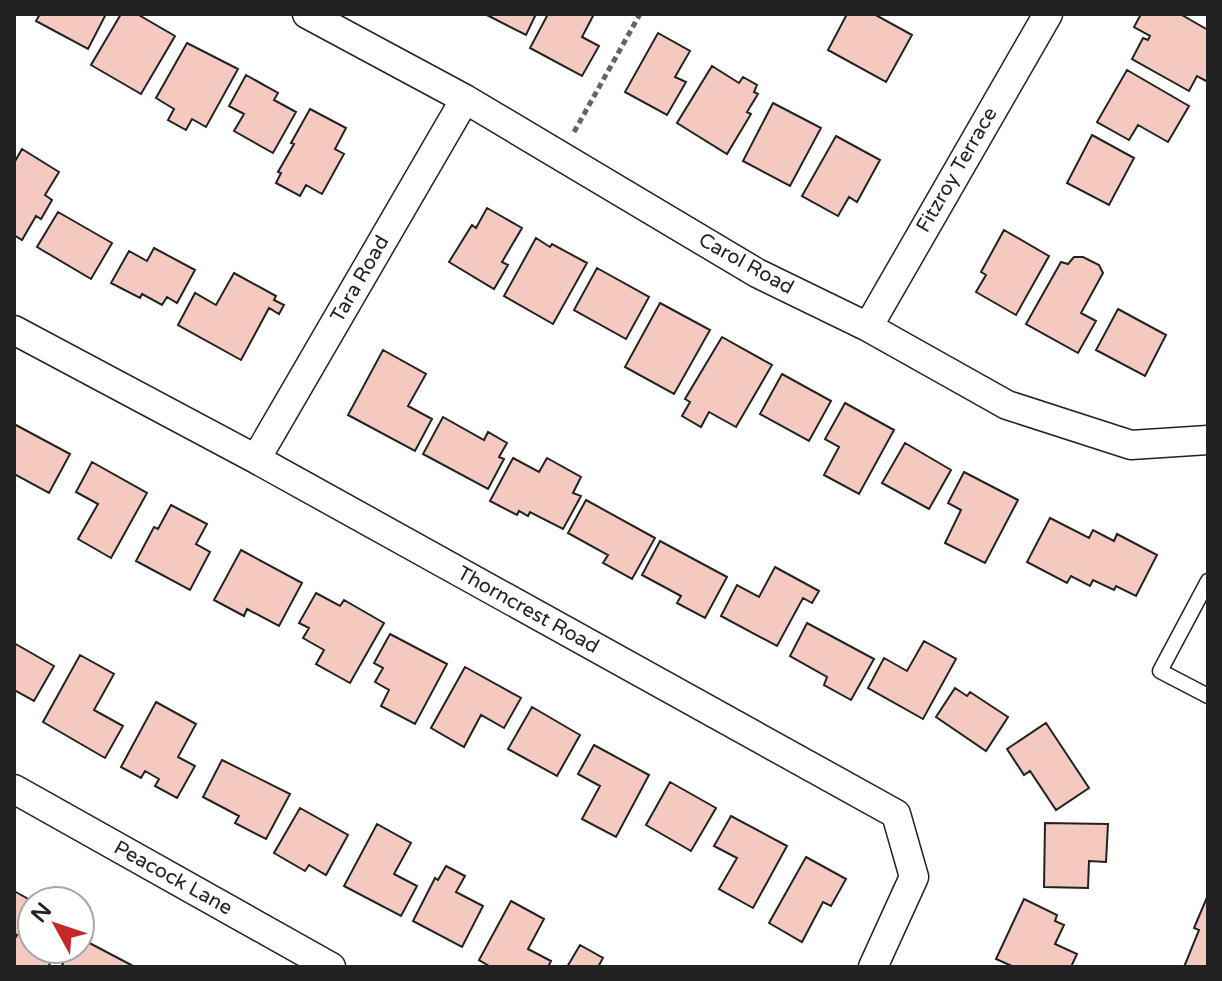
<svg xmlns="http://www.w3.org/2000/svg" width="1222" height="981" viewBox="0 0 1222 981" font-family="'Varela Round',sans-serif">
	<style>
		.building { fill: #f3c9c0; stroke: #222; stroke-width: 2 }
		.lines { fill: none; stroke-linecap: round; stroke-linejoin: round }
		.lane-casing { stroke: #222; stroke-width: 17 }
		.street-casing { stroke: #222; stroke-width: 31 }
		.path { stroke: #646464; stroke-width: 5; stroke-dasharray: 6 4; stroke-linecap: butt }
		.lane { stroke: #fff; stroke-width: 14 }
		.street { stroke: #fff; stroke-width: 28 }
		.labels { text-anchor: middle; dominant-baseline: central; stroke-width: 6; stroke-linejoin: round; paint-order: stroke }
		.street-label { font-size: 20px; fill: #222; stroke: #fff }
	</style>
	<rect width="100%" height="100%" fill="#fff"/>
	<!-- building -->
	<path class="building" d="M 40,14 L 106,14 L 88,49 L 36,21 Z
		M 121,14 L 137,14 L 175,36 L 141,94 L 91,65 Z
		M 485,14 L 536,14 L 526,35 Z
		M 548,14 L 594,14 L 582,37 L 599,46 L 582,76 L 530,48 Z
		M 847,14 L 874,14 L 912,35 L 886,82 L 828,50 Z
		M 1141,14 L 1180,14 L 1208,30 L 1208,82 L 1197,76 L 1189,91 L 1132,59 L 1143,38 L 1148,40 L 1150,36 L 1134,27 Z
		M 658,33 L 690,51 L 675,77 L 686,82 L 667,115 L 625,92 Z
		M 187,43 L 238,69 L 206,127 L 192,119 L 186,130 L 168,120 L 174,109 L 156,98 Z
		M 712,66 L 739,83 L 743,77 L 757,85 L 754,92 L 758,94 L 747,112 L 751,114 L 727,154 L 677,123 Z
		M 1127,70 L 1189,106 L 1168,142 L 1138,125 L 1129,140 L 1097,122 Z
		M 246,75 L 278,93 L 274,100 L 296,112 L 273,153 L 234,131 L 244,114 L 229,106 Z
		M 773,103 L 821,128 L 790,186 L 743,161 Z
		M 310,109 L 346,128 L 335,149 L 344,154 L 322,194 L 306,185 L 300,196 L 276,183 L 281,173 L 278,172 L 294,144 L 291,143 Z
		M 1092,135 L 1134,158 L 1109,205 L 1067,183 Z
		M 836,136 L 880,160 L 857,202 L 849,197 L 838,216 L 802,196 Z
		M 22,149 L 59,172 L 45,195 L 52,200 L 41,219 L 36,216 L 22,240 L 14,235 L 14,163 Z
		M 487,208 L 522,228 L 502,262 L 508,265 L 494,289 L 449,262 L 472,225 L 476,228 Z
		M 58,212 L 112,243 L 91,279 L 37,247 Z
		M 1004,230 L 1049,256 L 1016,315 L 976,292 L 986,275 L 981,272 Z
		M 536,238 L 550,247 L 552,244 L 587,263 L 553,324 L 504,296 Z
		M 154,248 L 195,270 L 177,303 L 167,297 L 162,305 L 142,294 L 140,298 L 111,283 L 129,251 L 147,261 Z
		M 1074,257 L 1083,257 L 1099,265 L 1103,273 L 1081,313 L 1096,321 L 1078,353 L 1026,324 L 1061,262 L 1068,264 Z
		M 597,268 L 649,297 L 626,339 L 574,310 Z
		M 234,273 L 276,296 L 274,300 L 284,305 L 279,314 L 269,308 L 241,360 L 178,325 L 195,293 L 216,305 Z
		M 660,303 L 710,330 L 674,394 L 625,367 Z
		M 1118,309 L 1166,335 L 1145,376 L 1096,350 Z
		M 722,337 L 772,365 L 736,427 L 709,412 L 701,427 L 682,416 L 690,402 L 685,399 Z
		M 383,350 L 426,374 L 408,406 L 432,419 L 415,451 L 348,415 Z
		M 782,374 L 831,401 L 809,441 L 760,414 Z
		M 845,403 L 894,430 L 859,494 L 824,475 L 839,447 L 825,439 Z
		M 443,417 L 484,440 L 488,432 L 507,443 L 499,457 L 504,459 L 488,489 L 423,454 Z
		M 14,424 L 70,454 L 49,493 L 14,474 Z
		M 905,443 L 951,470 L 929,509 L 882,483 Z
		M 513,458 L 539,472 L 547,458 L 581,477 L 573,493 L 581,496 L 563,529 L 530,512 L 528,516 L 519,511 L 517,515 L 490,501 Z
		M 92,462 L 147,493 L 111,558 L 78,539 L 98,504 L 76,492 Z
		M 964,472 L 1018,500 L 985,563 L 945,543 L 961,510 L 948,503 Z
		M 586,500 L 655,538 L 632,579 L 603,563 L 608,555 L 568,533 Z
		M 171,505 L 207,524 L 196,544 L 210,552 L 190,590 L 136,561 L 154,527 L 158,529 Z
		M 1050,518 L 1089,538 L 1093,530 L 1114,541 L 1117,534 L 1157,555 L 1136,596 L 1116,586 L 1114,590 L 1093,580 L 1090,586 L 1071,576 L 1067,583 L 1027,562 Z
		M 660,541 L 727,577 L 705,618 L 677,603 L 681,596 L 642,575 Z
		M 241,550 L 302,583 L 279,626 L 247,609 L 244,616 L 214,600 Z
		M 775,567 L 819,591 L 812,603 L 803,598 L 777,646 L 721,616 L 737,585 L 759,597 Z
		M 316,593 L 340,606 L 344,600 L 384,623 L 350,683 L 316,664 L 324,650 L 303,638 L 309,628 L 299,623 Z
		M 807,623 L 874,659 L 851,700 L 824,685 L 827,677 L 790,656 Z
		M 390,634 L 447,664 L 415,724 L 381,706 L 389,690 L 375,682 L 383,668 L 374,663 Z
		M 924,641 L 956,659 L 923,719 L 868,688 L 884,658 L 907,671 Z
		M 14,643 L 54,666 L 34,701 L 14,690 Z
		M 80,655 L 114,674 L 94,710 L 123,726 L 105,758 L 43,722 Z
		M 465,667 L 521,698 L 504,728 L 481,715 L 464,747 L 431,728 Z
		M 955,688 L 967,696 L 970,692 L 1008,717 L 986,751 L 936,717 Z
		M 156,702 L 196,724 L 178,757 L 195,766 L 177,798 L 155,786 L 159,779 L 145,771 L 141,778 L 121,767 Z
		M 532,707 L 580,735 L 557,776 L 508,749 Z
		M 1046,723 L 1089,788 L 1056,810 L 1030,771 L 1024,775 L 1007,749 Z
		M 594,745 L 649,775 L 616,837 L 582,819 L 600,786 L 578,774 Z
		M 222,760 L 290,794 L 266,839 L 235,823 L 239,816 L 203,797 Z
		M 670,782 L 716,808 L 691,851 L 646,825 Z
		M 300,808 L 348,835 L 326,875 L 309,865 L 305,871 L 274,853 Z
		M 731,816 L 787,846 L 753,908 L 719,889 L 737,858 L 714,846 Z
		M 1045,823 L 1108,824 L 1106,862 L 1089,861 L 1088,888 L 1044,887 Z
		M 377,824 L 411,843 L 394,874 L 417,886 L 401,916 L 344,886 Z
		M 806,857 L 846,879 L 831,906 L 823,902 L 802,942 L 769,923 Z
		M 446,866 L 465,876 L 456,892 L 483,906 L 462,947 L 413,921 L 435,878 L 438,880 Z
		M 14,891 L 32,901 L 32,949 L 58,949 L 48,967 L 14,967 L 14,940 L 17,935 L 14,933 Z
		M 1208,895 L 1208,967 L 1184,967 L 1199,930 L 1194,928 Z
		M 1024,899 L 1057,915 L 1055,921 L 1064,925 L 1055,944 L 1077,954 L 1071,967 L 1014,967 L 996,959 Z
		M 511,901 L 544,919 L 528,949 L 551,961 L 548,967 L 491,967 L 479,960 Z
		M 80,939 L 80,938 L 135,967 L 61,967 L 70,949 L 80,949 Z
		M 580,945 L 603,958 L 598,967 L 567,967 Z"/>
	<g class="lines">
		<!-- lane casing -->
		<g class="lane-casing">
			<path id="lane" d="M 1208,581 L 1160,671 L 1208,696"/>
		</g>
		<!-- street casing -->
		<g class="street-casing">
			<path id="street" d="M 307,14 L 465,99 L 757,273 L 868,327 L 1007,405 L 1131,445 L 1208,440
				M 868,327 L 1048,14
				M 14,330 L 256,459 L 896,814 L 914,877 L 873,967
				M 256,459 L 465,99
				M 14,789 L 331,967"/>
		</g>
		<!-- path -->
		<path class="path" d="M 574,132 L 640,14"/>
		<!-- lane -->
		<use href="#lane" class="lane"/>
		<!-- street -->
		<use href="#street" class="street"/>
	</g>
	<g class="labels">
		<!-- street labels -->
		<g class="street-label">
			<text transform="translate(957 170) rotate(-60)">Fitzroy Terrace</text>
			<text transform="translate(746 264) rotate(29)">Carol Road</text>
			<text transform="translate(360 279) rotate(-60)">Tara Road</text>
			<text transform="translate(528 610) rotate(29)">Thorncrest Road</text>
			<text transform="translate(173 878) rotate(29)">Peacock Lane</text>
		</g>
	</g>
	<!-- border -->
	<rect width="1222" height="981" fill="none" stroke="#222222" stroke-width="32"/>
	<!-- north arrow -->
	<g transform="translate(56 925) rotate(310)"><circle r="38" fill="#ffffff" stroke="#a7a7a7" stroke-width="2"/>
	<path d="M0-6L14 30L0 20L-14 30Z" fill="#c62828"/>
	<text y="-12" font-size="22" font-weight="bold" text-anchor="middle" fill="#222222">N</text>
	</g>
</svg>
